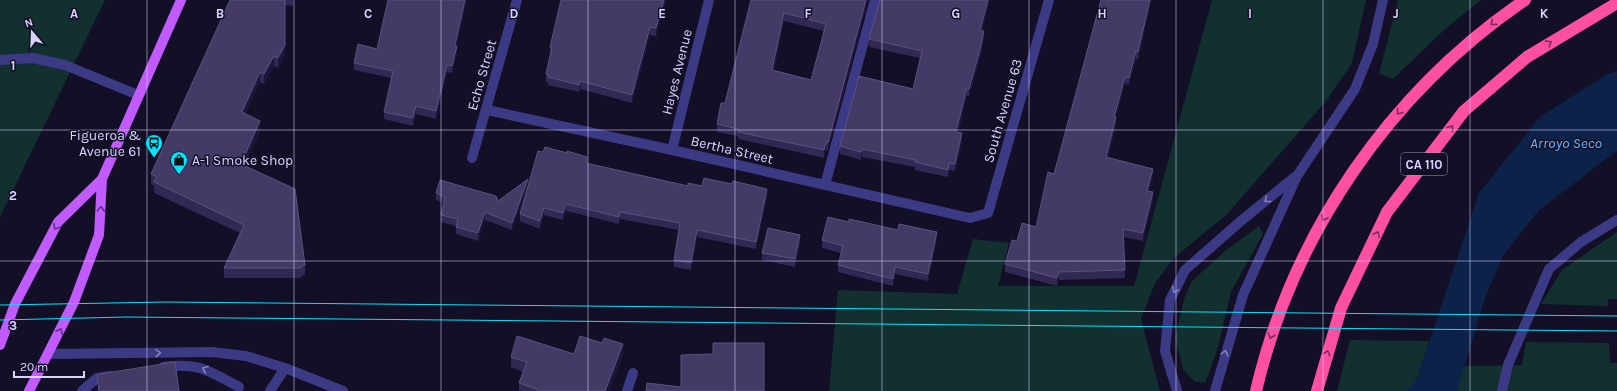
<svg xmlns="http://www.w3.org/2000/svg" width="1617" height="391" viewBox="0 0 1617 391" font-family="Karla,sans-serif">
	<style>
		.green { fill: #12302f }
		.water { fill: #0c2248 }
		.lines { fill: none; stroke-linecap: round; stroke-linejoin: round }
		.minor { stroke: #3d3a85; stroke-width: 10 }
		.major { stroke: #c25bff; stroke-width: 10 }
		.highway { stroke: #ff4fa3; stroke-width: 12 }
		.tram { stroke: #00e5ff; stroke-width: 1 }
		.wall { fill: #312854; fill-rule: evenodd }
		.shaded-wall { fill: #1d163a }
		.building { fill: #433a66; stroke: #5a527e; fill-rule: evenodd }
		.oneway { stroke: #7d2c5e }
		.oneway2 { stroke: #837fbc }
		.oneway3 { stroke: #623188 }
		.grid { fill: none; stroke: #d9d4ff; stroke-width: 1; stroke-opacity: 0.55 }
		.labels { text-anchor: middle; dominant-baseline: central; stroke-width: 3; stroke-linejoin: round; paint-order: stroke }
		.shield { fill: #130f26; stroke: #9e99be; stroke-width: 1 }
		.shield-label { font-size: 13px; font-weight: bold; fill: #d9d4ff }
		.street-label { font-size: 14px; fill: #d9d4ff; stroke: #130f26 }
		.poi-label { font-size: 14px; fill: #d9d4ff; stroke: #130f26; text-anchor: end }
		.water-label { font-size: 15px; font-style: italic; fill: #62b6ff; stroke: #130f26 }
		.grid-label { font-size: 13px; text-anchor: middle; font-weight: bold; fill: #d9d4ff; stroke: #130f26; stroke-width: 3; stroke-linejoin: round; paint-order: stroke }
	</style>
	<rect width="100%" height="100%" fill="#130f26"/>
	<!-- green -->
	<path class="green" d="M 0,0 L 105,0 L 0,217 Z
		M 1212,0 L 1366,0 L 1352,63 L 1327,100 L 1227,214 L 1174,258 L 1155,283 L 1141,319 L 1160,391 L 829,391 L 838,290 L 957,294 L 973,239 L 1009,243 L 998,286 L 1134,286 Z
		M 1398,0 L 1481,0 L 1445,29 L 1393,79 L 1379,74 Z
		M 1259,226 L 1263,234 L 1231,292 L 1217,351 L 1205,383 L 1194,381 L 1183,369 L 1175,339 L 1184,299 L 1192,281 L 1225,251 Z
		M 1617,232 L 1617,299 L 1608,299 L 1608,306 L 1541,304 L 1562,270 Z
		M 1350,340 L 1429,341 L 1421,367 L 1522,365 L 1526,342 L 1609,343 L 1610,363 L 1617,363 L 1617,391 L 1337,391 Z"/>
	<!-- water -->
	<path class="water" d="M 1617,71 L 1617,151 L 1538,211 L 1503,256 L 1486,295 L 1457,391 L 1406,391 L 1416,381 L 1479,193 L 1541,116 L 1608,74 Z"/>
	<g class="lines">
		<!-- minor -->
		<path class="minor" d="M 0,60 L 33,58 L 65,65 L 138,95
			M 487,110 L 672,150 L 970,218 L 988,213 L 1049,0
			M 672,150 L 709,0
			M 472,158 L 517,0
			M 825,185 L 875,0
			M 49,354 L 212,352 L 246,356 L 285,368 L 343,391
			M 163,367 C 199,362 209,371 239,387
			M 82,391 L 97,378 L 110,376
			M 270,391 L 285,368
			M 627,391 L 633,373
			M 1177,391 L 1165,351 L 1170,300 L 1185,270 L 1242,220 L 1295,177
			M 1215,391 L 1243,295 L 1297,176 L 1355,89 L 1373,44 L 1383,0
			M 1502,391 L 1508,365 L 1549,269 L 1581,242 L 1617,220"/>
		<!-- major -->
		<path class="major" d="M 0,345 L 15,304 L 58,222 L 102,179
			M 29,391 L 74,302 L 99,235 L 102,179 L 181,0"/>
		<!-- highway -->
		<path class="highway" d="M 1256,391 C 1293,233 1390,92 1525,0
			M 1317,391 L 1341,308 L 1387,212 L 1464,111 L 1527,57 L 1617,3"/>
		<!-- tram -->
		<path class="tram" d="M 0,305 L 166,302 L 1617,316
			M 0,320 L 127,317 L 1617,331"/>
	</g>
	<!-- wall -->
	<path class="wall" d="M 230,0 L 293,0 L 293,6 L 285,5 L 285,55 L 278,68 L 274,66 L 264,84 L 260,82 L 245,114 L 260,131 L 244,166 L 305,265 L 305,275 L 301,276 L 301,278 L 224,278 L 224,268 L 240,233 L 154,193 L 154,186 L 151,184 L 151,174 Z
		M 666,0 L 656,36 L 650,35 L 632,103 L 580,89 L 579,92 L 548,85 L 548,82 L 546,82 L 546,74 L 551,54 L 550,54 L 550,47 Z
		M 751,0 L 868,0 L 828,150 L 826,150 L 824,158 L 738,139 L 738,136 L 717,132 L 717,124 L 725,103 ZM 784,21 L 824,31 L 811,80 L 774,70 Z
		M 990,0 L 982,31 L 984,38 L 980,58 L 969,96 L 967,96 L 958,133 L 962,141 L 955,171 L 949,170 L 948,177 L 915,170 L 915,167 L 862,157 L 861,160 L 840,154 L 840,146 L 913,89 L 920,58 L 869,47 L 869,39 Z
		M 1101,0 L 1151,0 L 1138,59 L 1136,59 L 1129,85 L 1125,84 L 1116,117 L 1116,125 L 1108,158 L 1153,177 L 1149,191 L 1153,200 L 1143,241 L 1123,237 L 1125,278 L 1059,280 L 1057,286 L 1005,272 L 1005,264 L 1017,241 L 1036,227 L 1054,174 Z
		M 456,45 L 457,53 L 452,73 L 447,72 L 436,119 L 416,114 L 413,126 L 384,119 L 384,112 L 391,78 L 354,70 L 354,63 L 377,49 Z
		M 587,164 L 688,186 L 702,186 L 767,196 L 756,249 L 697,237 L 691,270 L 674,267 L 674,260 L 679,230 L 620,219 L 619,224 L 566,211 L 563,220 L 544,215 L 540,229 L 520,221 L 520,214 Z
		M 528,179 L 512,230 L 485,220 L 478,241 L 456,234 L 456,226 L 441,222 L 441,215 L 444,203 L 436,200 L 436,193 L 498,201 Z
		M 849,222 L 937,239 L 928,281 L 895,274 L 893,286 L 838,272 L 838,265 L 841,253 L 822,248 L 822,240 Z
		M 800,243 L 795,267 L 762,260 L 762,253 Z
		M 574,354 L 623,354 L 609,391 L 519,391 L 519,383 L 523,372 L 511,367 L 511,357 Z
		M 97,376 L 179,391 L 98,391 Z"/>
	<!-- shaded-wall -->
	<path class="shaded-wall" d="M 465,0 L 467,0 L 455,53 L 455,45 Z
		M 664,0 L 666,0 L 656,36 L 656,28 Z
		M 866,0 L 868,0 L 828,150 L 828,143 Z
		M 988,0 L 990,0 L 980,38 L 980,30 Z
		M 1150,0 L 1151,0 L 1138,59 L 1138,52 Z
		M 285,5 L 285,55 L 278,68 L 278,58 Z
		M 784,13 L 784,21 L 772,77 L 772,70 Z
		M 650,27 L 650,35 L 632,103 L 632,95 Z
		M 984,31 L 984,38 L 980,58 L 969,96 L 969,89 Z
		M 457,46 L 457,53 L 452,73 L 452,66 Z
		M 1136,51 L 1136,59 L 1129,85 L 1129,78 Z
		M 274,56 L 274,66 L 264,84 L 264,74 Z
		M 447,65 L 447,72 L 436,119 L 436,111 Z
		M 260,72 L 260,82 L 242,122 L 242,112 Z
		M 1125,77 L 1125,84 L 1114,124 L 1114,117 Z
		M 580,81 L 580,89 L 579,92 L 579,85 Z
		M 967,88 L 967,96 L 956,140 L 956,132 Z
		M 416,106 L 416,114 L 413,126 L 413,118 Z
		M 1116,117 L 1116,125 L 1106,165 L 1106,157 Z
		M 260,121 L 260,131 L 241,174 L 241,164 Z
		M 962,133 L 962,141 L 955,171 L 955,164 Z
		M 826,142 L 826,150 L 824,158 L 824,150 Z
		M 862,149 L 862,157 L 861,160 L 861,152 Z
		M 949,163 L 949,170 L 948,177 L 948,170 Z
		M 1153,169 L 1153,177 L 1147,198 L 1147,191 Z
		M 528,179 L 528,186 L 512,230 L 512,223 Z
		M 767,189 L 767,196 L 756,249 L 756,242 Z
		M 1153,192 L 1153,200 L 1143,241 L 1143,233 Z
		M 566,204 L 566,211 L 563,220 L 563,213 Z
		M 544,208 L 544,215 L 540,229 L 540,221 Z
		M 485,212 L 485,220 L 478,241 L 478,233 Z
		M 620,212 L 620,219 L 619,224 L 619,217 Z
		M 697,230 L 697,237 L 691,270 L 691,263 Z
		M 937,232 L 937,239 L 928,281 L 928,274 Z
		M 800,235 L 800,243 L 795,267 L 795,259 Z
		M 895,267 L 895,274 L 893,286 L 893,279 Z
		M 1059,272 L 1059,280 L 1057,286 L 1057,278 Z
		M 623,344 L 623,354 L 609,391 L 605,391 Z"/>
	<!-- building -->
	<path class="building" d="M 230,0 L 285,0 L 285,45 L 278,58 L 274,56 L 264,74 L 260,72 L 242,112 L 260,121 L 241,164 L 295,189 L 305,265 L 301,266 L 301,268 L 224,268 L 244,225 L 154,182 L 157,177 L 151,174 Z
		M 388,0 L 465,0 L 455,45 L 457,46 L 452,66 L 447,65 L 436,111 L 416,106 L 413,118 L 384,112 L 393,71 L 354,63 L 358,44 L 377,49 Z
		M 561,0 L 664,0 L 656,28 L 650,27 L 632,95 L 580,81 L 579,85 L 548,77 L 549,75 L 546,74 L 552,47 L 550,47 Z
		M 751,0 L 866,0 L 828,143 L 826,142 L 824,150 L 738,132 L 738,129 L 717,124 L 721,103 L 725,103 ZM 784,13 L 826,24 L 811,80 L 772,70 Z
		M 880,0 L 988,0 L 980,30 L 984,31 L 980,50 L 969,89 L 967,88 L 956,132 L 962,133 L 955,164 L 949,163 L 948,170 L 915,162 L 915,160 L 862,149 L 861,152 L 840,146 L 859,76 L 913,89 L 922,51 L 869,39 Z
		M 1101,0 L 1150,0 L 1138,52 L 1136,51 L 1129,78 L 1125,77 L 1114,117 L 1116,117 L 1106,157 L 1153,169 L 1147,191 L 1153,192 L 1143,233 L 1123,229 L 1125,270 L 1059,272 L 1057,278 L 1005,264 L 1012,240 L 1017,241 L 1022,223 L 1036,227 L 1048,172 L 1054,174 Z
		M 545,147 L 567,153 L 567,151 L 587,157 L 586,163 L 688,186 L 688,183 L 702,186 L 704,178 L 732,184 L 733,181 L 767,189 L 756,242 L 697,230 L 691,263 L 674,260 L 680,223 L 620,212 L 619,217 L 566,204 L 563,213 L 544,208 L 540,221 L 520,214 L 538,151 L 543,152 Z
		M 528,179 L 512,223 L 485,212 L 478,233 L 456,227 L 458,219 L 441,215 L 445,197 L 436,193 L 440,180 L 496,196 L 498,201 Z
		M 828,217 L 849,222 L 849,219 L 898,230 L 899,224 L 937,232 L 928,274 L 895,267 L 893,279 L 838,265 L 843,246 L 822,240 Z
		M 768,228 L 800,235 L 795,259 L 762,253 Z
		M 517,336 L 574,354 L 580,336 L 602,343 L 604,338 L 623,344 L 605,391 L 541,391 L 519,383 L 527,362 L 511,357 Z
		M 713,343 L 764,343 L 764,391 L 646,391 L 647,383 L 681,387 L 681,355 L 713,354 Z
		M 175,362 L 179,391 L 99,391 L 97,376 L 100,374 Z"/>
	<!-- one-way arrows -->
	<defs><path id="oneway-chevron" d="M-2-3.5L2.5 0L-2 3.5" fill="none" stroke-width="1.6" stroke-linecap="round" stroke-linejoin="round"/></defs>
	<g class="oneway">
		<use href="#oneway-chevron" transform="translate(1493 23) rotate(140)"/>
		<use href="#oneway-chevron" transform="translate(1549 43) rotate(-32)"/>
		<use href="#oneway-chevron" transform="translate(1399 112) rotate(129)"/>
		<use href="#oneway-chevron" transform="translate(1451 128) rotate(-53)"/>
		<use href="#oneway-chevron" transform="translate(1324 218) rotate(120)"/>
		<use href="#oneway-chevron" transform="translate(1377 234) rotate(-64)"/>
		<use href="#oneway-chevron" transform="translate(1271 336) rotate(109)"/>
		<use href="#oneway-chevron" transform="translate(1327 353) rotate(-73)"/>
	</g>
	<g class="oneway2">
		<use href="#oneway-chevron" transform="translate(1267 200) rotate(141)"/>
		<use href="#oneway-chevron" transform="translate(1175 290) rotate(118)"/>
		<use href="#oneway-chevron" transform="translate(158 353) rotate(-1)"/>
		<use href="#oneway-chevron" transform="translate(1225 353) rotate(-74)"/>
		<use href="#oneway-chevron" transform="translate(205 369) rotate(-157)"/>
	</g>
	<g class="oneway3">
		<use href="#oneway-chevron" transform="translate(101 209) rotate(-87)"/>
		<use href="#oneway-chevron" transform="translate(56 227) rotate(120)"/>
		<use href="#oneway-chevron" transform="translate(60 331) rotate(-64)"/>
	</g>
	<!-- grid -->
	<path class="grid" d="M 147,0 L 147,391M 294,0 L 294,391M 441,0 L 441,391M 588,0 L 588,391M 735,0 L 735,391M 882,0 L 882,391M 1029,0 L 1029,391M 1176,0 L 1176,391M 1323,0 L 1323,391M 1470,0 L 1470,391M 0,130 L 1617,130M 0,261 L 1617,261"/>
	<!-- icons -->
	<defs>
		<g id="bus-pin" transform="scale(0.9)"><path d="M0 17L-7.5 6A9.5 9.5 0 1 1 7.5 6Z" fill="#00e5ff" stroke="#130f26"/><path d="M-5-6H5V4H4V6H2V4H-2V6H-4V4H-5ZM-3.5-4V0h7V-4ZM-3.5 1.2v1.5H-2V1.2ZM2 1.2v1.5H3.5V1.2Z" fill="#111"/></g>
		<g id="shop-pin" transform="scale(0.9)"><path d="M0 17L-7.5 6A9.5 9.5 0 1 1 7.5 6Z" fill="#00e5ff" stroke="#130f26"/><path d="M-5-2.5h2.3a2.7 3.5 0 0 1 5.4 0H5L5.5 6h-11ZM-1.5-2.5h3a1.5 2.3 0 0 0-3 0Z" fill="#111"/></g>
	</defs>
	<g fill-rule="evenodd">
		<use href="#bus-pin" x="154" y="143"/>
		<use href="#shop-pin" x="179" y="160"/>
	</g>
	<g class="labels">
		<!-- shield labels -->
		<rect class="shield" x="1401" y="153" width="46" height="22" rx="3"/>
		<g class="shield-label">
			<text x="1424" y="164">CA 110</text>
		</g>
		<!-- street labels -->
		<g class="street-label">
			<text transform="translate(677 72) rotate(-76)">Hayes Avenue</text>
			<text transform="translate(482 75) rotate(-74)">Echo Street</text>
			<text transform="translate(1003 111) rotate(-74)">South Avenue 63</text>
			<text transform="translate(732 150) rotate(13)">Bertha Street</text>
		</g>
		<!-- poi labels -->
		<g class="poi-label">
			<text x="141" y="135">Figueroa &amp;<tspan x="141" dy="16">Avenue 61</tspan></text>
			<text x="192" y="160" text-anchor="start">A-1 Smoke Shop</text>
		</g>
		<!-- water labels -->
		<g class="water-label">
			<text x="1566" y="143">Arroyo Seco</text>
		</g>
	</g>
	<g class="grid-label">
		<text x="74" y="18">A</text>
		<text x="220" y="18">B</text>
		<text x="368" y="18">C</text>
		<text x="514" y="18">D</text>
		<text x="662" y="18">E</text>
		<text x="808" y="18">F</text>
		<text x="956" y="18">G</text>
		<text x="1102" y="18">H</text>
		<text x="1250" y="18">I</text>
		<text x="1396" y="18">J</text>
		<text x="1544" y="18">K</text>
		<text x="13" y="70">1</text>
		<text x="13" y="200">2</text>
		<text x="13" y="330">3</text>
	</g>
	<!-- north arrow -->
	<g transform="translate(32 32) rotate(341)" stroke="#130f26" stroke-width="3" paint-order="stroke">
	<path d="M0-3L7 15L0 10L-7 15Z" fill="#d9d4ff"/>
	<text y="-6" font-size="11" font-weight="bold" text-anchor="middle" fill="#d9d4ff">N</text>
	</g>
	<!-- scale -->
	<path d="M14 371v6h70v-6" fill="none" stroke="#d9d4ff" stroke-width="2"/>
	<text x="20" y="371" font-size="12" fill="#d9d4ff" stroke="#130f26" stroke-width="3" paint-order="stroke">20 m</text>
</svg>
